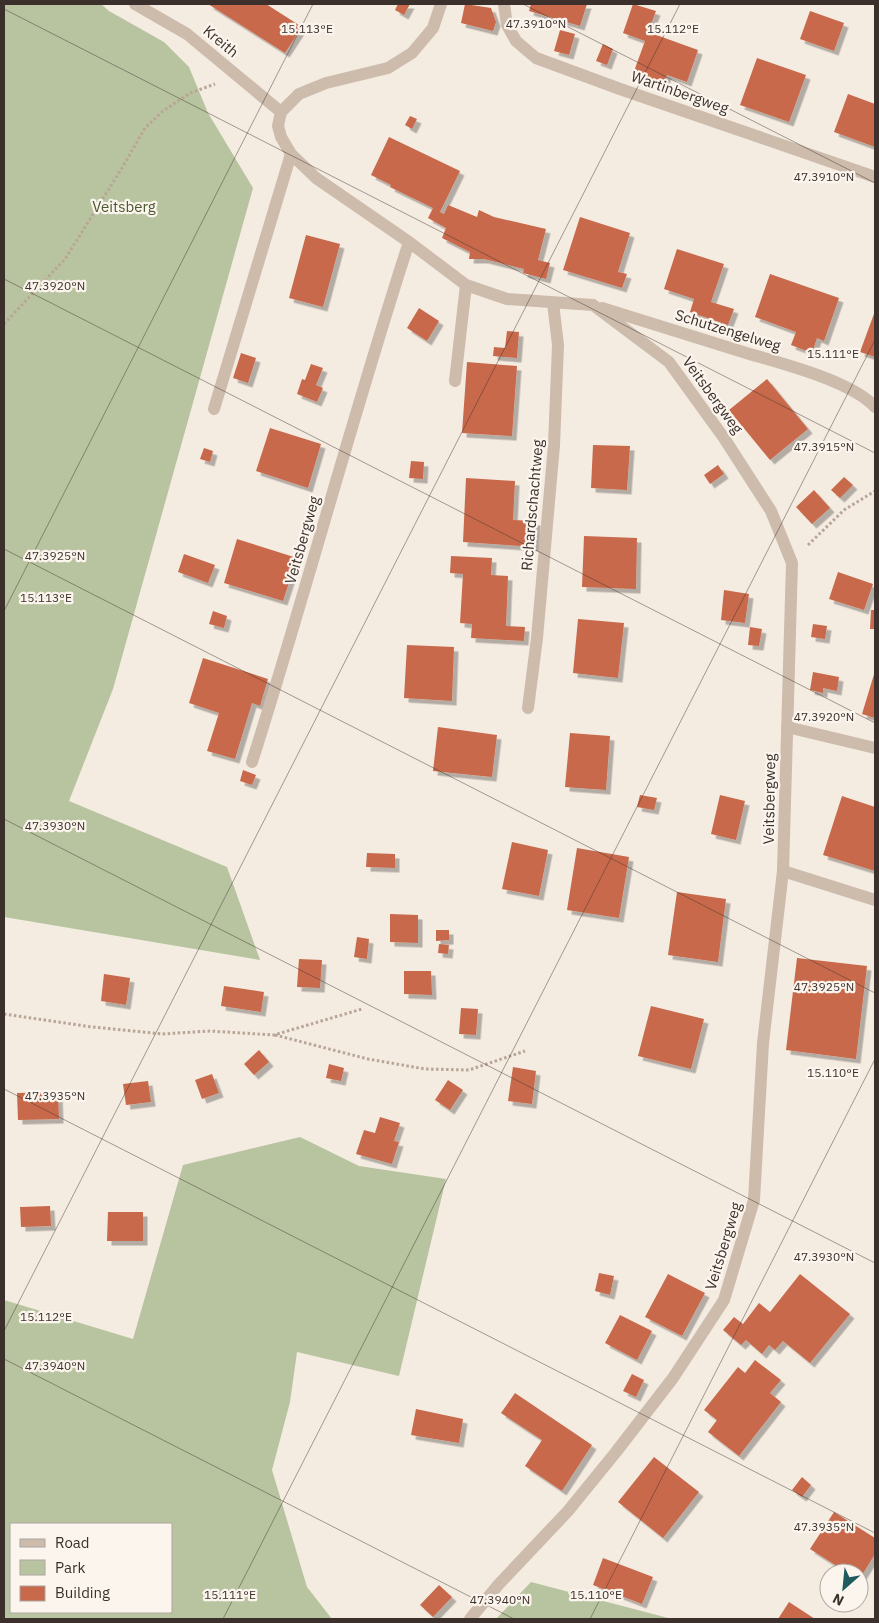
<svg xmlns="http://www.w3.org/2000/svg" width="879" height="1623" viewBox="0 0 879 1623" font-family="'IBM Plex Sans',sans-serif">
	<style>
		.green { fill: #b8c4a0; fill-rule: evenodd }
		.building { fill: #c8694b; filter: url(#shadow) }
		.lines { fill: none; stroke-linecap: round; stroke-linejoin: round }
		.path { stroke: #b9a596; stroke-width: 3; stroke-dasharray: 2.5 2.5; stroke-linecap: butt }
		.lane { stroke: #cdbbac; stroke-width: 12 }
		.street { stroke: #cdbbac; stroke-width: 12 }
		.ticks { fill: none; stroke: #3b302b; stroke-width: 1; stroke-opacity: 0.45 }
		.labels { text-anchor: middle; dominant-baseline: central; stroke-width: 4.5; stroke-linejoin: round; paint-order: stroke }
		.street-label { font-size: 15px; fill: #3b302b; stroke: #fbf5ee }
		.park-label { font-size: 15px; fill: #4a5a2e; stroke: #fbf5ee }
		.ticks-label { font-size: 12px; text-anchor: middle; fill: #3b302b; stroke: #fbf5ee; stroke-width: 4.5; stroke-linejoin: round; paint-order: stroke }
	</style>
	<defs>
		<filter id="shadow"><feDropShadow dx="4.5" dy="4.5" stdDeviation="0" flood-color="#0004"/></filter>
	</defs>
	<rect width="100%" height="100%" fill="#f4ebe1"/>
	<!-- green -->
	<path class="green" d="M 4,4 L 101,4 L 109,11 L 164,42 L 189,67 L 208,113 L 253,188 L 113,689 L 69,801 L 227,867 L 260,960 L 4,917 Z
		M 300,1137 L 359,1166 L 446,1179 L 399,1376 L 297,1352 L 290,1402 L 272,1470 L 307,1587 L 332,1619 L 4,1619 L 4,1300 L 133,1339 L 183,1165 ZM 11,1524 L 171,1524 L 171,1612 L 11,1612 Z
		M 531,1582 L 672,1619 L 496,1619 Z"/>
	<!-- building -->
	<path class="building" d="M 208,4 L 266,4 L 302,27 L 285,53 Z
		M 398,4 L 410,4 L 404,15 L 395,10 Z
		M 465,4 L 491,8 L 496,22 L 493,31 L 461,23 Z
		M 531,4 L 587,4 L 580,26 L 529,11 Z
		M 633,4 L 656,11 L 648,32 L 698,50 L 687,82 L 667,75 L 663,84 L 633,74 L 645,41 L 623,33 Z
		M 810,11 L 844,23 L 834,51 L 800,39 Z
		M 560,30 L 575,34 L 569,55 L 554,51 Z
		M 603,44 L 613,49 L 607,65 L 596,61 Z
		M 757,58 L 806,75 L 789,122 L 740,105 Z
		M 848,94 L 875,104 L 875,147 L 834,132 Z
		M 410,116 L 417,119 L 412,129 L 405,125 Z
		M 389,137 L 460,171 L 440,212 L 444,214 L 448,205 L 477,217 L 479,210 L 494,217 L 546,229 L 538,260 L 550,263 L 546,279 L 523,273 L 524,269 L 484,259 L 469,259 L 470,252 L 442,238 L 446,228 L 428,218 L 433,208 L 390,187 L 391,185 L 371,175 Z
		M 580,217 L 630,233 L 618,272 L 627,274 L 622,288 L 563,270 Z
		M 306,235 L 340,244 L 323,307 L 289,298 Z
		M 677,249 L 724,264 L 711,302 L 734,309 L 728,325 L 690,312 L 694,299 L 664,289 Z
		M 770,274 L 839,298 L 824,341 L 817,338 L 812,353 L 791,345 L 796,332 L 755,317 Z
		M 419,308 L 439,321 L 427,341 L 407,328 Z
		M 875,311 L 875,357 L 860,352 Z
		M 507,331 L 519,332 L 517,358 L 493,356 L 494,347 L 505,348 Z
		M 241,353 L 256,358 L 248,383 L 233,378 Z
		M 467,362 L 517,366 L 512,436 L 462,433 Z
		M 311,364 L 323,368 L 316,385 L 323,388 L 317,402 L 297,394 L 302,379 L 305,380 Z
		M 767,379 L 808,429 L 770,460 L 729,410 Z
		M 270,428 L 321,444 L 308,488 L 256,471 Z
		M 593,445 L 630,446 L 627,490 L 591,488 Z
		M 204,448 L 213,451 L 210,462 L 200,459 Z
		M 411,461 L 424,462 L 423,479 L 409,478 Z
		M 718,465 L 724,474 L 710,484 L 704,475 Z
		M 844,477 L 853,485 L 840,498 L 831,490 Z
		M 466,478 L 515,481 L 513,520 L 536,521 L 535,547 L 463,542 Z
		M 814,490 L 830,508 L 812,524 L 796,507 Z
		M 584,536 L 637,538 L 636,589 L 582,587 Z
		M 237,539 L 297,558 L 283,601 L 224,583 Z
		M 184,554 L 215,565 L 208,583 L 178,572 Z
		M 451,556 L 492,558 L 491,575 L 508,576 L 506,626 L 525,627 L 524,641 L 471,638 L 472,624 L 460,623 L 463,574 L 450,573 Z
		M 838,572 L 873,584 L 864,610 L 829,599 Z
		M 724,590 L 749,594 L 745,623 L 721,620 Z
		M 871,610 L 875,610 L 875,629 L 870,629 Z
		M 213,611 L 227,616 L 224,628 L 209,624 Z
		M 578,619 L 624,623 L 618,678 L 573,673 Z
		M 813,624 L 827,626 L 825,639 L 811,637 Z
		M 750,627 L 762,629 L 759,646 L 748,645 Z
		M 407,645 L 454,647 L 452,701 L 404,698 Z
		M 203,658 L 268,679 L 260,706 L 252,703 L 235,759 L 207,751 L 219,713 L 189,703 Z
		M 875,671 L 875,718 L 862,714 Z
		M 813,672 L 839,677 L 837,691 L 823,688 L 823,693 L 810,690 Z
		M 438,727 L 497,735 L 492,777 L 433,771 Z
		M 570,733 L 610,736 L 606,790 L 565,787 Z
		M 243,770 L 256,775 L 252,785 L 240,781 Z
		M 640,795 L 657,798 L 654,810 L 637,807 Z
		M 720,795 L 745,801 L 736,840 L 711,834 Z
		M 842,796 L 875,807 L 875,871 L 823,855 Z
		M 512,842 L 548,850 L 539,896 L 502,889 Z
		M 577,848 L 629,857 L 619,918 L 567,910 Z
		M 367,853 L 395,854 L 395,868 L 366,867 Z
		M 677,892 L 726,899 L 718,962 L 668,955 Z
		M 390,914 L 418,915 L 418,943 L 390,942 Z
		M 436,930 L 449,930 L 449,940 L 436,941 Z
		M 357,937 L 369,939 L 367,959 L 354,957 Z
		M 439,944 L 449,945 L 448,954 L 438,953 Z
		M 797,958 L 867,966 L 856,1059 L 786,1050 Z
		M 299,959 L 322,960 L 320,988 L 297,987 Z
		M 404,971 L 431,971 L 432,995 L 404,994 Z
		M 104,974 L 130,978 L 126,1005 L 101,1001 Z
		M 224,986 L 264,992 L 261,1012 L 221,1006 Z
		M 651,1006 L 704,1019 L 691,1069 L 638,1056 Z
		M 461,1008 L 478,1009 L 476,1035 L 459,1034 Z
		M 259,1050 L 269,1062 L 254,1075 L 244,1064 Z
		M 329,1064 L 344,1068 L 341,1081 L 326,1078 Z
		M 513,1067 L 536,1071 L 532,1104 L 508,1101 Z
		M 212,1074 L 219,1093 L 202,1099 L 195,1080 Z
		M 448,1080 L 463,1090 L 450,1110 L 435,1100 Z
		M 148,1081 L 151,1102 L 126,1105 L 123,1084 Z
		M 58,1092 L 59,1119 L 18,1120 L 17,1093 Z
		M 380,1117 L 400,1123 L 394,1141 L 399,1142 L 392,1164 L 356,1154 L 364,1130 L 375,1133 Z
		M 50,1206 L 51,1226 L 21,1227 L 20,1207 Z
		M 108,1212 L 143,1212 L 143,1241 L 107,1241 Z
		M 599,1273 L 614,1276 L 610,1295 L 595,1291 Z
		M 668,1274 L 705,1293 L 682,1336 L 645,1317 Z
		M 800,1274 L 850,1314 L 810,1363 L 783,1341 L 775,1350 L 769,1345 L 762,1354 L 746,1340 L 741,1345 L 723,1330 L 734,1317 L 743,1324 L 759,1303 L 770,1312 Z
		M 620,1315 L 652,1331 L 637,1360 L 605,1343 Z
		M 755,1360 L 781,1380 L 770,1393 L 781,1402 L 739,1456 L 708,1432 L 717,1420 L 704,1410 L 738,1367 L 745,1373 Z
		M 632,1374 L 644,1380 L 636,1397 L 623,1391 Z
		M 515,1393 L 592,1445 L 562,1491 L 525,1466 L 542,1440 L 501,1413 Z
		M 416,1409 L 463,1419 L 459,1443 L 411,1435 Z
		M 654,1457 L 699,1492 L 663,1538 L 618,1502 Z
		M 802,1477 L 811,1485 L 802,1497 L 792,1490 Z
		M 834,1512 L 875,1538 L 875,1554 L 859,1580 L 859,1573 L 848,1573 L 810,1549 Z
		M 603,1558 L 653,1577 L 642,1604 L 593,1585 Z
		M 439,1585 L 452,1597 L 433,1617 L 420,1605 Z
		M 789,1602 L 815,1619 L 778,1619 Z"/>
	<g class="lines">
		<!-- path -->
		<path class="path" d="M 4,324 L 65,259 L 122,168 L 145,128 L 163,111 L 190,93 L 215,84
			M 808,545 L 844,510 L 875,491
			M 4,1014 L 92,1027 L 162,1034 L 210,1031 L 274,1035 L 362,1009
			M 275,1035 L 368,1059 L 425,1069 L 469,1070 L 525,1051"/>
		<!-- lane -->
		<path class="lane" d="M 135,4 L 187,34 L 281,112"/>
		<!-- street -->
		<path class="street" d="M 441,4 L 433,28 L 412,53 L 388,68 L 326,83 L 299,94 L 281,112 L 278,126 L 281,137 L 291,154 L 316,178 L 409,242 L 466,285 L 507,299 L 593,305 L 669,362 L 724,438 L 771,511 L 792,563 L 783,871 L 763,1043 L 754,1200 L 724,1300 L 673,1378 L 616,1452 L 568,1511 L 499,1584 L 470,1619
			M 504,4 L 507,25 L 516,41 L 536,58 L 620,89 L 875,177
			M 602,308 C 649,323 696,337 743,352 C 779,363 850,380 875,407
			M 455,381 L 466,285
			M 214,409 L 291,154
			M 528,708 L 537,638 L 554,445 L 558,345 L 553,303
			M 787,727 L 875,748
			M 252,762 C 307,589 353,414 409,242
			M 783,871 L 875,900"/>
	</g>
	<!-- ticks -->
	<path class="ticks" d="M 523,4 L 875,183M 4,9 L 875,453M 4,279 L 875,723M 4,549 L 875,993M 4,611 L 313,4M 4,819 L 875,1263M 4,1089 L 875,1533M 4,1331 L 680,4M 4,1359 L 514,1619M 223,1619 L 875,340M 590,1619 L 875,1059"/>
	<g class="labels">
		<!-- street labels -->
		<g class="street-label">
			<text transform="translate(221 41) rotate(40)">Kreith</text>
			<text transform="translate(680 92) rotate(19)">Wartinbergweg</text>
			<text transform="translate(728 330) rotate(17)">Schutzengelweg</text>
			<text transform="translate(713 395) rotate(54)">Veitsbergweg</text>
			<text transform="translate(532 505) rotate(-85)">Richardschachtweg</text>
			<text transform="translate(302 540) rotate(-74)">Veitsbergweg</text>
			<text transform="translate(769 799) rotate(-89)">Veitsbergweg</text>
			<text transform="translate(723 1246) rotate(-73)">Veitsbergweg</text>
		</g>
		<!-- park labels -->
		<g class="park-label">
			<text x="124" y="206">Veitsberg</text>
		</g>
	</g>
	<g class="ticks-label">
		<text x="536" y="28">47.3910°N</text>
		<text x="307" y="33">15.113°E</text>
		<text x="673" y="33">15.112°E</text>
		<text x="824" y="181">47.3910°N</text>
		<text x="55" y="290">47.3920°N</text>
		<text x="833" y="358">15.111°E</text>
		<text x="824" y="451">47.3915°N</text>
		<text x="55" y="560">47.3925°N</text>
		<text x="46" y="602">15.113°E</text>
		<text x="824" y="721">47.3920°N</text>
		<text x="55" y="830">47.3930°N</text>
		<text x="824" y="991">47.3925°N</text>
		<text x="833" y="1077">15.110°E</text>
		<text x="55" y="1100">47.3935°N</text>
		<text x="824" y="1261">47.3930°N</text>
		<text x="46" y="1321">15.112°E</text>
		<text x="55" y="1370">47.3940°N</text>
		<text x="824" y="1531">47.3935°N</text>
		<text x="230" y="1599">15.111°E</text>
		<text x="596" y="1599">15.110°E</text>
		<text x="500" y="1604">47.3940°N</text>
	</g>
	<!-- border -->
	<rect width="879" height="1623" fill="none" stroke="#3b302b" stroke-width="10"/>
	<!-- legend -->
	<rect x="10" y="1523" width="162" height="90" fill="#fbf5ee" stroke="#aea6a0"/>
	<rect x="20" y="1539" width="25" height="8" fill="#cdbbac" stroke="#aea6a0"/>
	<text x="55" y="1548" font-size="15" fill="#3b302b">Road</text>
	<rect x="20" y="1560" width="25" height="15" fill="#b8c4a0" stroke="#aea6a0"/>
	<text x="55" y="1573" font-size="15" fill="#3b302b">Park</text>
	<rect x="20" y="1586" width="25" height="15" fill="#c8694b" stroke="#aea6a0"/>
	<text x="55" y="1598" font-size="15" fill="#3b302b">Building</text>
	<!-- north arrow -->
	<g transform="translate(844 1588) rotate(207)"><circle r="24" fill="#fbf5ee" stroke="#aea6a0"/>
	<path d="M0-4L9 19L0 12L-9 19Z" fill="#1f5a5e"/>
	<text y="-8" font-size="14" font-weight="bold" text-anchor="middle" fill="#3b302b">N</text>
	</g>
</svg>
